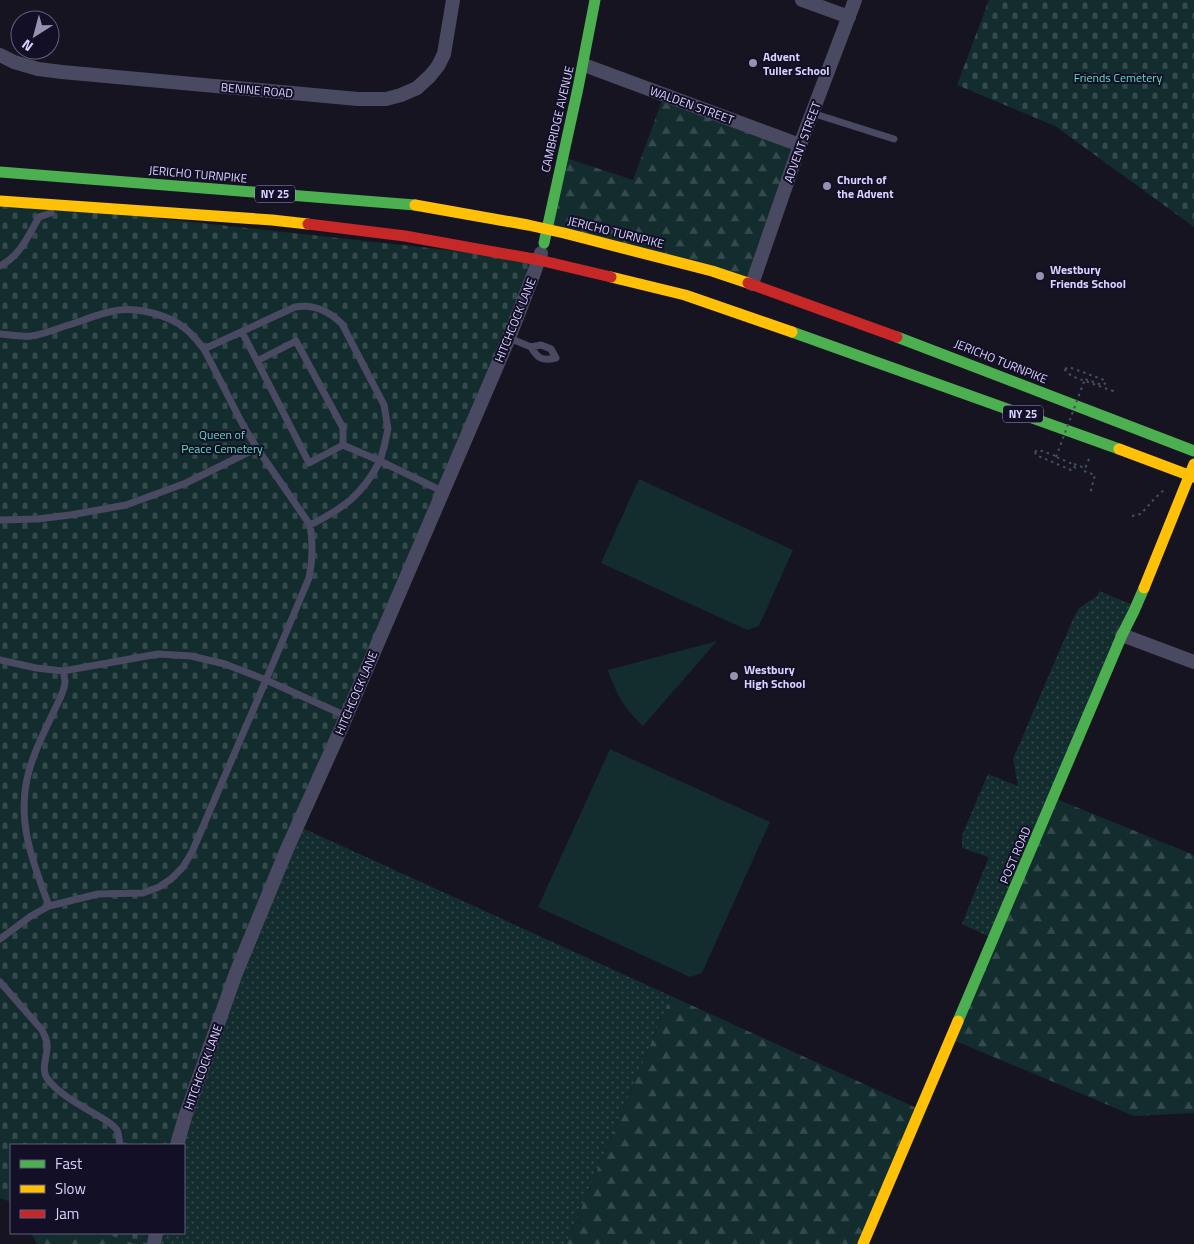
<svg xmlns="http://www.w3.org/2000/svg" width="1194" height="1244" viewBox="0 0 1194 1244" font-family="'Titillium Web',sans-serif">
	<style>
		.grass { fill: url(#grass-dots) }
		.forest { fill: url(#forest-firs) }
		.cemetery { fill: url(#cemetery-stones) }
		.garden { fill: #132c2d }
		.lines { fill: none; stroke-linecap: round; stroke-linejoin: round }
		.path { stroke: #44505f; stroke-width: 2; stroke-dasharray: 2.5 4; stroke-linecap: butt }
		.lane { stroke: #4a4962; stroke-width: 7 }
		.street { stroke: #4a4962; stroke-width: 14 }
		.fast { stroke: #4caf50; stroke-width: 11 }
		.slow { stroke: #ffc107; stroke-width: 11 }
		.jam { stroke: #c62828; stroke-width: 11 }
		.path-bridge { stroke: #44505f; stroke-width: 2; stroke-dasharray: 2.5 4; stroke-linecap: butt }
		.poi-dot { fill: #9591b1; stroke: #130f26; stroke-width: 2 }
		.labels { text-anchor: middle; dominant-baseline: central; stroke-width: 4; stroke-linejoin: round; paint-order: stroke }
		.shield { fill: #130f26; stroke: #9e99be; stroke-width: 1 }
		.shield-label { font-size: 11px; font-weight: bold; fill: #d9d4ff }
		.poi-label { font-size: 12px; font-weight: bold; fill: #d9d4ff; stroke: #130f26; text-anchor: start }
		.park-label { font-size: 12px; fill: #5fe0c0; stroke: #130f26 }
		.street-label { font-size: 12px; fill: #d9d4ff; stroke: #130f26 }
	</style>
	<defs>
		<pattern id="grass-dots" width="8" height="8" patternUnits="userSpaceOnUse" patternTransform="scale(1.25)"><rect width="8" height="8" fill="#132c2d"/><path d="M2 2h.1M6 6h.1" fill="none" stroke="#354a4c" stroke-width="1.8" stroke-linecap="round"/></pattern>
		<pattern id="forest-firs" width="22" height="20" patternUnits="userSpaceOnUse" patternTransform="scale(1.25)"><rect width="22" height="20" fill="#132c2d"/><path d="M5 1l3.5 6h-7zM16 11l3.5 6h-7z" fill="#354a4c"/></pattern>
		<pattern id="cemetery-stones" width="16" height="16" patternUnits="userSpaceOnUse" patternTransform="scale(1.25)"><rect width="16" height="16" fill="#132c2d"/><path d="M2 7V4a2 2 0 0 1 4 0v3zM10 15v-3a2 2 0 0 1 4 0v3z" fill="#354a4c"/></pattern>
	</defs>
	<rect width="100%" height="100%" fill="#161421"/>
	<!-- grass -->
	<path class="grass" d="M 1099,591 L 1136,606 L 994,939 L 962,924 L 990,854 L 988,857 L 962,848 L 962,835 L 988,774 L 1018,786 L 1013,759 L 1073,619 L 1079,608 L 1097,596 Z
		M 298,826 L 671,996 L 566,1244 L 154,1244 L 156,1233 L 184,1233 L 184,1145 L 177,1145 Z"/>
	<!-- forest -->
	<path class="forest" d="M 664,95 L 800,145 L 752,284 L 549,229 L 563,157 L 633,180 Z
		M 1054,798 L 1194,855 L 1194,1113 L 1134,1116 L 951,1039 Z
		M 671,996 L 921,1110 L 863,1244 L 566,1244 Z
		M 31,1233 L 128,1233 L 144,1244 L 37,1244 Z"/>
	<!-- cemetery -->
	<path class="cemetery" d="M 989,0 L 1194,0 L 1194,227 L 1055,126 L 957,85 Z
		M 0,201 L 539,260 L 287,849 L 177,1145 L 11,1145 L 11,1202 L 0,1198 Z
		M 103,1233 L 156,1233 L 154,1244 L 135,1244 Z"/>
	<!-- garden -->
	<path class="garden" d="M 639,479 L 793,550 L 759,626 L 747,630 L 601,563 Z
		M 717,641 L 643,726 C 624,708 616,694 608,670 Z
		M 610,749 L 770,822 L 702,973 L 690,977 L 538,907 Z"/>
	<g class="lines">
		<!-- path -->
		<path class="path" d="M 1065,369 L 1069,367 L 1104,380 L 1106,383 L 1102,385 L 1085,379
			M 1065,369 L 1066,372 L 1074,377 L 1113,391 L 1111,395
			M 1035,452 L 1036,455 L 1071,470 L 1075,468 L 1073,464 L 1056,457
			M 1035,452 L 1037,450 L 1039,450 L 1056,456
			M 1089,459 L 1084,471 L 1095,475 L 1090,494
			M 1074,464 L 1085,468
			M 1132,516 L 1141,514 L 1155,498 L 1164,490"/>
		<!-- lane -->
		<path class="lane" d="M 812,113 L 894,139
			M 0,266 C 21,255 28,236 39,217 L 51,213
			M 242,332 L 257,361
			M 0,334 C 10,335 21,337 31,336 C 45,334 58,328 72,324 C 84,320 96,315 109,312 C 131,306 159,312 179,324 C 189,330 197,340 204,349
			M 509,338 L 531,347
			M 541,345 L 551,349 L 556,358 C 542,361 538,359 531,347 Z
			M 343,445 L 343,428 L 296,341 L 257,361 L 309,463 L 343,445 L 380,461 C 362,495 344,508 310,525 L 257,448 L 244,427 L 204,349 L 295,307 C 313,304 329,311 342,324 L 384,405 L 388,429 L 384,447 L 380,461 L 442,491
			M 0,520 L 38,519 L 70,515 L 126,505 L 186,483 L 257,448
			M 310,524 C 313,543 313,560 309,578 L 266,680 L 346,716
			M 0,660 L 36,668 L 63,671 L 158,654 L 191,656 L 225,664 L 266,680 L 192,852 L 183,867 L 171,879 L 159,887 L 143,893 L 98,894 L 49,906 C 34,865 17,824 27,779 C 32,755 44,733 54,711 C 58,702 64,693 65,682 C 65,679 64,675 63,671
			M 0,939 L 31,916 L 49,906
			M 0,982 L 42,1030 C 45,1036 48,1042 47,1049 C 46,1061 40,1072 50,1082 C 61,1095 80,1105 95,1114 C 102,1118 112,1123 117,1130 C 119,1134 119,1141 120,1145"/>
		<!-- street -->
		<path class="street" d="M 802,0 L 849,17
			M 0,55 L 14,62 L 38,69 L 62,72 L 358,99 L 386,99 L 401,95 L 417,88 L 430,76 L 438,66 L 444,54 L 453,0
			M 584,65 L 800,145
			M 752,284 L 800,145 L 855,0
			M 1122,635 L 1194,662
			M 177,1145 L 185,1117 L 236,973 L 287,849 L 340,731 L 509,338 L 534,273 L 541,253
			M 154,1244 L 156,1233"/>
		<!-- fast -->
		<path class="fast" d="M 0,172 L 415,205
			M 544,243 L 578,88 L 595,0
			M 792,332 L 1119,449
			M 897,337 L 1194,451
			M 958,1021 L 1122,635 L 1134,611 L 1144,588"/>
		<!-- slow -->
		<path class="slow" d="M 0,201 L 272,220 L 308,224
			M 415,205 L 528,225 L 564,233 L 712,271 L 748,283
			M 611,277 L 685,295 L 792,332
			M 1119,449 L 1194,477
			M 1144,588 L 1194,464
			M 863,1244 L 958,1021"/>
		<!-- jam -->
		<path class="jam" d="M 308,224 L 405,236 L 539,260 L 611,277
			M 748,283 L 897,337"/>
		<!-- path-bridge -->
		<path class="path-bridge" d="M 1056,457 L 1085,379"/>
	</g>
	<!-- markers -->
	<g class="poi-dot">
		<circle cx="753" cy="63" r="5"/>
		<circle cx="827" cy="186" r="5"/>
		<circle cx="1040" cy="276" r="5"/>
		<circle cx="734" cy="676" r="5"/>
	</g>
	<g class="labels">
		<!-- shield labels -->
		<g class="shield">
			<rect x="255" y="185.5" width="40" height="17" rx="4"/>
			<rect x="1003" y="405.5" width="40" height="17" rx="4"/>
		</g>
		<g class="shield-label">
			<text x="275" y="194">NY 25</text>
			<text x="1023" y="414">NY 25</text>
		</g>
		<!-- poi labels -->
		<g class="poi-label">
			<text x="763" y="56">Advent<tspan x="763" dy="14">Tuller School</tspan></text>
			<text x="837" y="179">Church of<tspan x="837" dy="14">the Advent</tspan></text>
			<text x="1050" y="269">Westbury<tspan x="1050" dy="14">Friends School</tspan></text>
			<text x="744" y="669">Westbury<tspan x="744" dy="14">High School</tspan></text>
		</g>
		<!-- park labels -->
		<g class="park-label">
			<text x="1118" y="77">Friends Cemetery</text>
			<text x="222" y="434">Queen of<tspan x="222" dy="14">Peace Cemetery</tspan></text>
		</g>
		<!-- street labels -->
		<g class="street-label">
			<text transform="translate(257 90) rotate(5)">BENINE ROAD</text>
			<text transform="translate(692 105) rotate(20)">WALDEN STREET</text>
			<text transform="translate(557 119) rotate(-77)">CAMBRIDGE AVENUE</text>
			<text transform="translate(802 142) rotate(-70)">ADVENT STREET</text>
			<text transform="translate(198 174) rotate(5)">JERICHO TURNPIKE</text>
			<text transform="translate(616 232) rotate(14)">JERICHO TURNPIKE</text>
			<text transform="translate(515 320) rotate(-68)">HITCHCOCK LANE</text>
			<text transform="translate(1001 361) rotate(22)">JERICHO TURNPIKE</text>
			<text transform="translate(356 693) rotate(-67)">HITCHCOCK LANE</text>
			<text transform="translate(1015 855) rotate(-67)">POST ROAD</text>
			<text transform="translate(203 1067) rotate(-70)">HITCHCOCK LANE</text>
		</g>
	</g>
	<!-- legend -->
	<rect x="10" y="1144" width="175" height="90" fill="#130f26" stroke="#625e7d"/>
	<rect x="20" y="1160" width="25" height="8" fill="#4caf50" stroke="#625e7d"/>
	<text x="55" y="1169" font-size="15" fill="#d9d4ff">Fast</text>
	<rect x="20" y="1185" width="25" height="8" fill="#ffc107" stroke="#625e7d"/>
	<text x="55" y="1194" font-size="15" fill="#d9d4ff">Slow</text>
	<rect x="20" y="1210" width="25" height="8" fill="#c62828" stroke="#625e7d"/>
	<text x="55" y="1219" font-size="15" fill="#d9d4ff">Jam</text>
	<!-- north arrow -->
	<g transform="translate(35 35) rotate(216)"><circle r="24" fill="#130f26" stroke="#625e7d"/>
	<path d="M0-4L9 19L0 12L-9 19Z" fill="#9591b1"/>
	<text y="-8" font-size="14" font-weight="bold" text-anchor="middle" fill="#d9d4ff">N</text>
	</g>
</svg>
